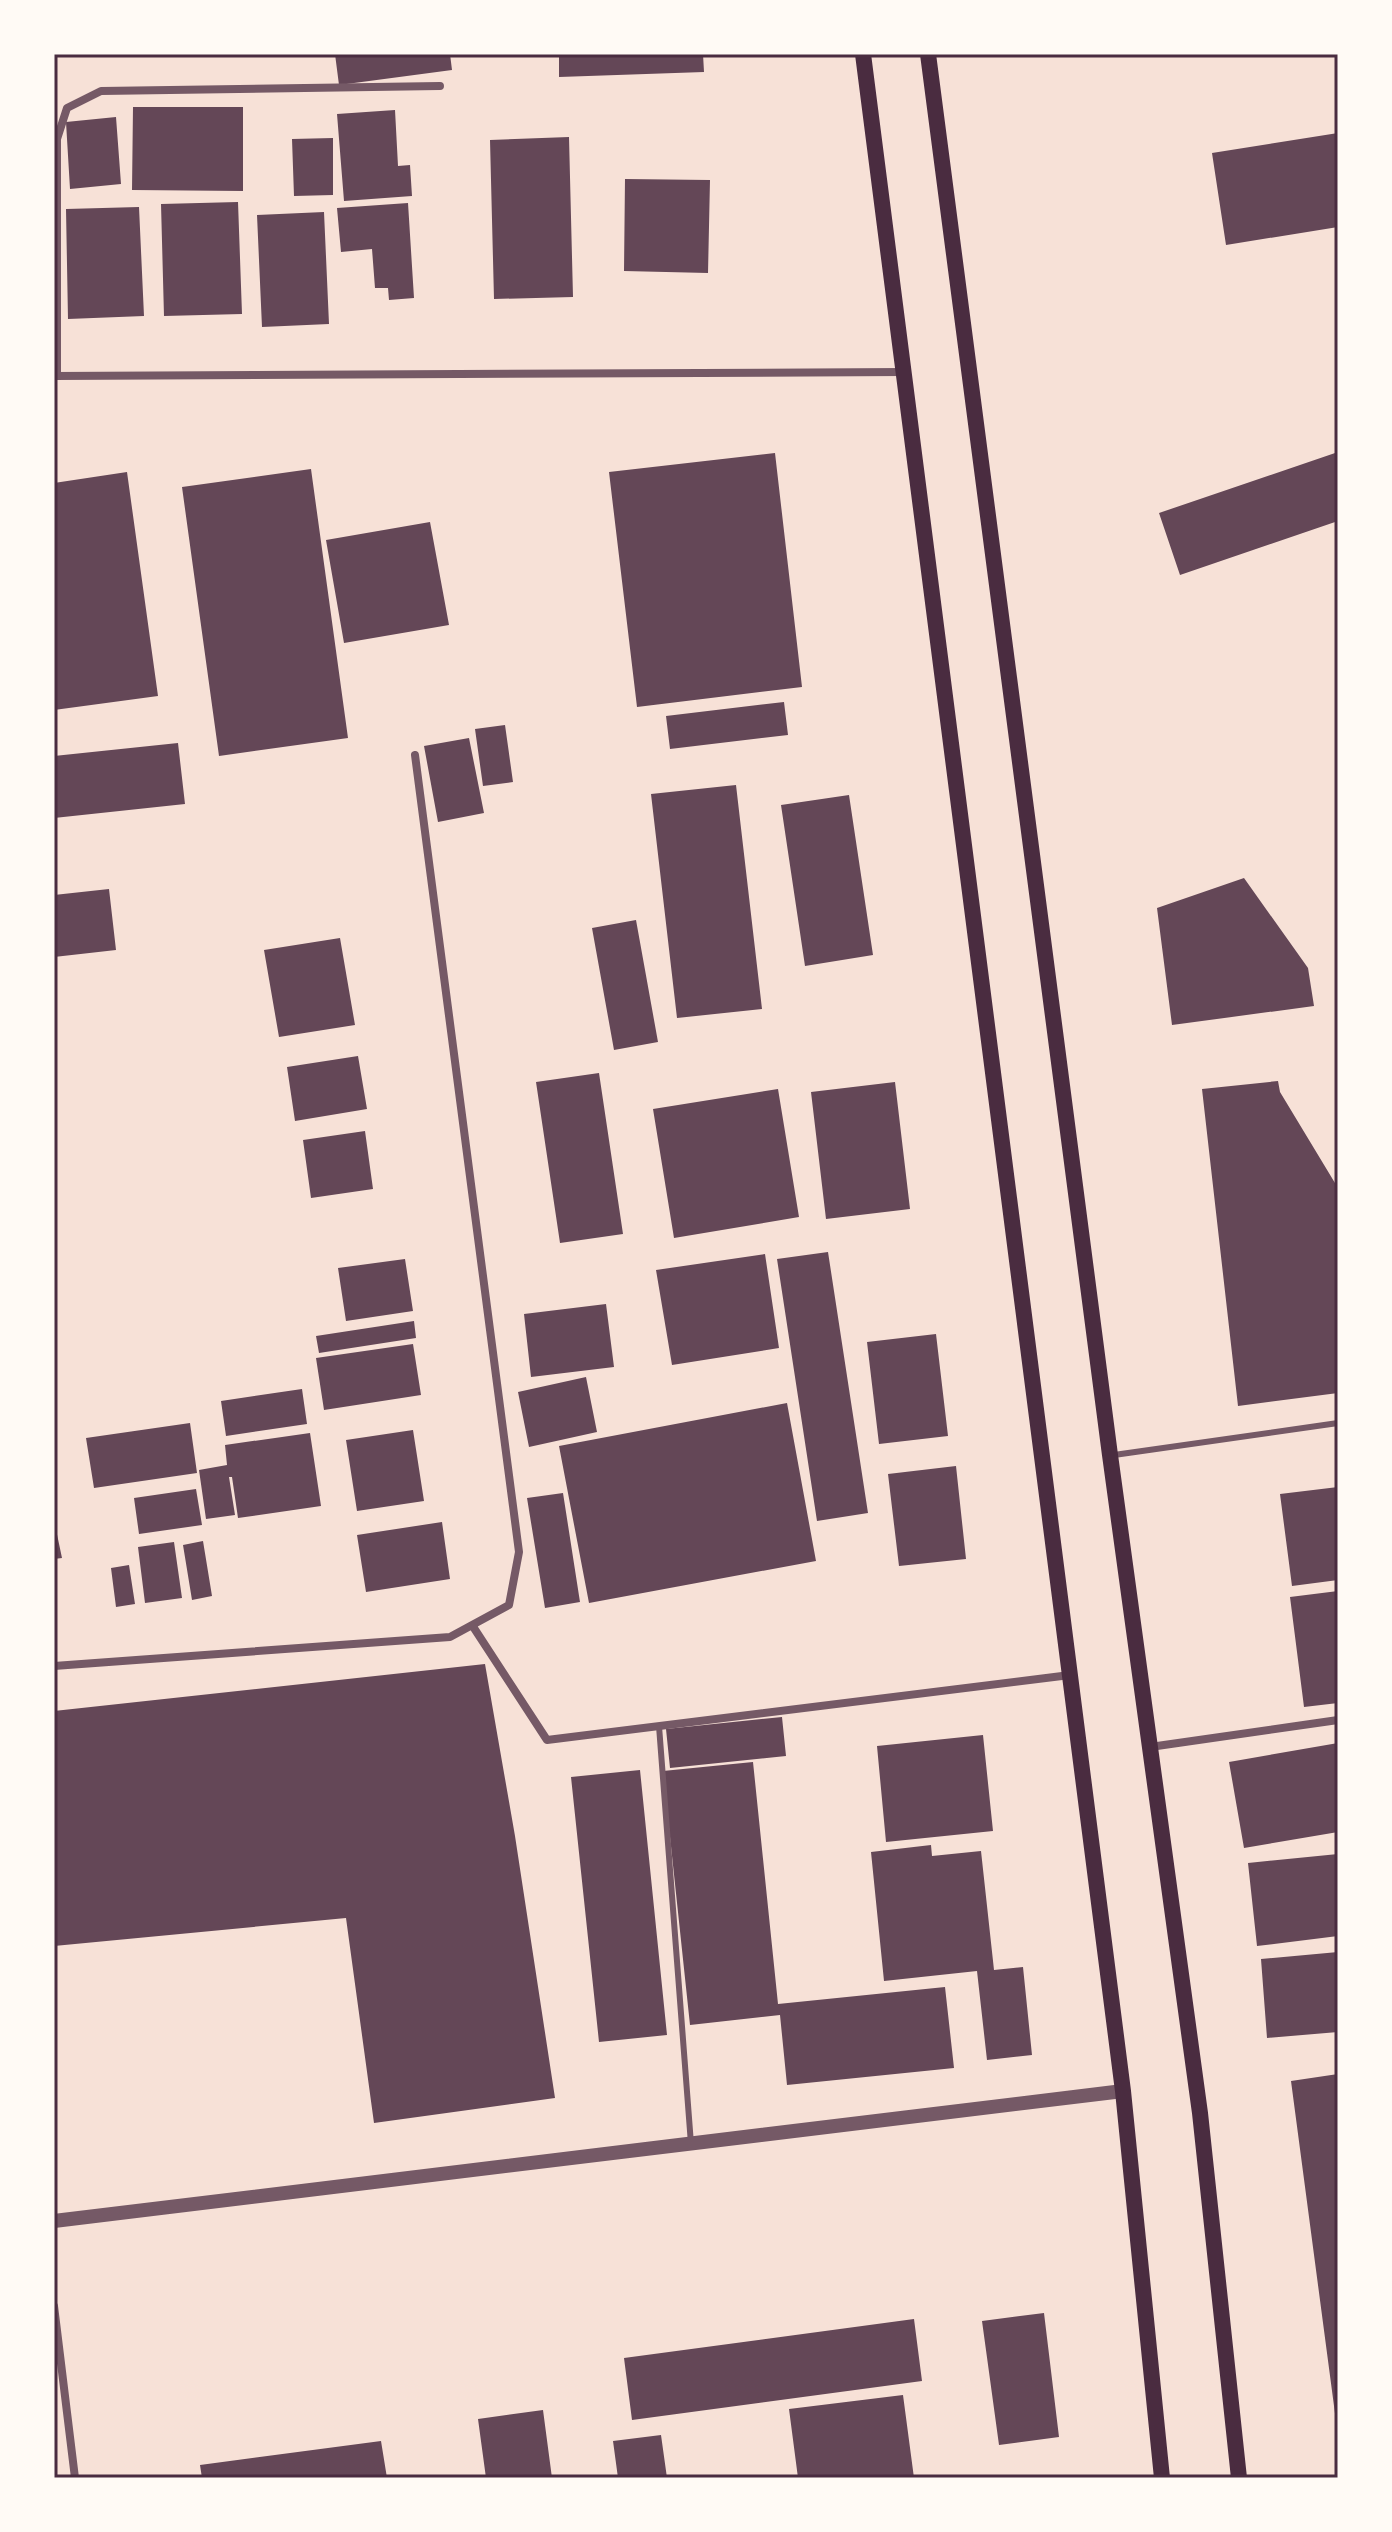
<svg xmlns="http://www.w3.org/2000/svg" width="1392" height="2532" viewBox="0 0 1392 2532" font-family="'Fira Sans Condensed',sans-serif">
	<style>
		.building { fill: #644757 }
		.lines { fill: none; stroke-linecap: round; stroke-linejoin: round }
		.service { stroke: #755966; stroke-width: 6 }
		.minor { stroke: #755966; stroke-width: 8 }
		.tertiary { stroke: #755966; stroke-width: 14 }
		.secondary { stroke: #4a2c40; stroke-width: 16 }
		.neatline { fill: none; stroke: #4a2c40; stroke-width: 3 }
	</style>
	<rect width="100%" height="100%" fill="#f7e1d7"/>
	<!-- building -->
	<path class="building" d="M 335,54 L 450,54 L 452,70 L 339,85 Z
		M 559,54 L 703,54 L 704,72 L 559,77 Z
		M 133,107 L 243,107 L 243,191 L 132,190 Z
		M 395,110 L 398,166 L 410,165 L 412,196 L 344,201 L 337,114 Z
		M 116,117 L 121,184 L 70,189 L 66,122 Z
		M 1338,133 L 1338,227 L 1226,245 L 1212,153 Z
		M 569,137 L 573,297 L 494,299 L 490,140 Z
		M 333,138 L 333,195 L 294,196 L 292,139 Z
		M 625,179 L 710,180 L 708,273 L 624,271 Z
		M 238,202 L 242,314 L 164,316 L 161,204 Z
		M 408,203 L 414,298 L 389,300 L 388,288 L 375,288 L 372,249 L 341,252 L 337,208 Z
		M 139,207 L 144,316 L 68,319 L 66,209 Z
		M 324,212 L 329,324 L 262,327 L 257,215 Z
		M 1338,452 L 1338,521 L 1180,575 L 1159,513 Z
		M 775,453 L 802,687 L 637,707 L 609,472 Z
		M 311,469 L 348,738 L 219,756 L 182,487 Z
		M 127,472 L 158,696 L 54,710 L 54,483 Z
		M 430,522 L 449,625 L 344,643 L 326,540 Z
		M 784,702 L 788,735 L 670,749 L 666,716 Z
		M 505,725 L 513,782 L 483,786 L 475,729 Z
		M 469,738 L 484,813 L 438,822 L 424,746 Z
		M 178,743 L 185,804 L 54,818 L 54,756 Z
		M 736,785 L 762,1009 L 677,1018 L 651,794 Z
		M 849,795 L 873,955 L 805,966 L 781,805 Z
		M 1244,878 L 1308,968 L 1314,1006 L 1172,1025 L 1157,908 Z
		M 109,889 L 116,950 L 54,957 L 54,895 Z
		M 636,920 L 658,1042 L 614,1050 L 592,928 Z
		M 340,938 L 355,1025 L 279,1037 L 264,950 Z
		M 358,1056 L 367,1109 L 295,1121 L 287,1067 Z
		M 599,1073 L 623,1234 L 560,1243 L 536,1082 Z
		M 1278,1081 L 1280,1092 L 1338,1188 L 1338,1393 L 1238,1406 L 1202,1089 Z
		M 895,1082 L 910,1209 L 826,1219 L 811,1092 Z
		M 778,1089 L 799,1217 L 674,1238 L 653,1109 Z
		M 365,1131 L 373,1189 L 311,1198 L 303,1140 Z
		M 828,1252 L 868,1513 L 817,1521 L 777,1259 Z
		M 765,1254 L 779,1348 L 672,1365 L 656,1270 Z
		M 405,1259 L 413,1311 L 346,1321 L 338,1268 Z
		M 606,1304 L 614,1367 L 531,1377 L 524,1314 Z
		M 414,1321 L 416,1338 L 319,1353 L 316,1336 Z
		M 936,1334 L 948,1436 L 879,1444 L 867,1342 Z
		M 413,1344 L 421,1395 L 324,1410 L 316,1358 Z
		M 586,1377 L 597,1432 L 529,1447 L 518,1392 Z
		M 302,1389 L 307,1424 L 226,1436 L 221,1401 Z
		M 787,1403 L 816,1561 L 589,1603 L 559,1446 Z
		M 190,1423 L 197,1473 L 94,1488 L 86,1438 Z
		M 413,1430 L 424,1501 L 357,1511 L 346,1440 Z
		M 310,1433 L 321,1506 L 238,1518 L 232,1477 L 229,1477 L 235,1515 L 206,1519 L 199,1470 L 227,1465 L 225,1445 Z
		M 956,1466 L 966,1559 L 899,1566 L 888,1474 Z
		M 1338,1487 L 1338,1580 L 1292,1586 L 1280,1494 Z
		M 196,1489 L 202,1525 L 139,1534 L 134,1498 Z
		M 563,1493 L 580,1602 L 545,1608 L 527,1498 Z
		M 54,1520 L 62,1558 L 54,1559 Z
		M 442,1522 L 450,1579 L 366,1592 L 357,1535 Z
		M 203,1541 L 212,1596 L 192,1600 L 183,1545 Z
		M 174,1542 L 182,1598 L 145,1603 L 138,1547 Z
		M 129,1565 L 135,1604 L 116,1607 L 111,1568 Z
		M 1338,1591 L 1338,1703 L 1304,1707 L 1290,1597 Z
		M 485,1664 L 515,1836 L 555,2098 L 374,2123 L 346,1918 L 54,1946 L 54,1711 Z
		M 782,1717 L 786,1756 L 670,1768 L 666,1729 Z
		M 983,1735 L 993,1831 L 886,1842 L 877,1746 Z
		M 1338,1743 L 1338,1832 L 1244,1848 L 1229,1762 Z
		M 753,1762 L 778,2004 L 945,1987 L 954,2068 L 787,2085 L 780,2015 L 690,2025 L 663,1771 Z
		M 640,1770 L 667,2035 L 599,2042 L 571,1777 Z
		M 931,1845 L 932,1856 L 981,1851 L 994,1970 L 1023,1967 L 1032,2055 L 987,2060 L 977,1971 L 884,1981 L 871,1852 Z
		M 1338,1854 L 1338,1936 L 1257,1946 L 1248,1863 Z
		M 1338,1952 L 1338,2032 L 1267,2038 L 1261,1959 Z
		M 1338,2074 L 1338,2421 L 1336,2421 L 1291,2081 Z
		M 1044,2313 L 1059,2437 L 999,2445 L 982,2321 Z
		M 914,2319 L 922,2381 L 632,2420 L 624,2358 Z
		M 903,2395 L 914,2478 L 798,2478 L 789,2409 Z
		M 543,2410 L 552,2478 L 486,2478 L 478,2419 Z
		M 661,2435 L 667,2478 L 618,2478 L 613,2441 Z
		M 381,2441 L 387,2478 L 202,2478 L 200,2465 Z"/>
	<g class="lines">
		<!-- service -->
		<path class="service" d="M 1114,1455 L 1338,1423
			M 659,1726 L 691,2144"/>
		<!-- minor -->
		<path class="minor" d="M 54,376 L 904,372
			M 57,376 L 57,139 L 67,108 L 101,91 L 440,86
			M 472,1625 L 547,1740 L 1070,1675
			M 54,1666 L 450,1637 L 509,1605 L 519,1552 L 415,755
			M 1150,1747 L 1338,1720
			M 54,2306 L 75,2478"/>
		<!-- tertiary -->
		<path class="tertiary" d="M 54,2221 L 1123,2091"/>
		<!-- secondary -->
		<path class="secondary" d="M 863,54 L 1123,2091 L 1162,2478
			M 928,54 L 1110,1455 L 1200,2113 L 1239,2478"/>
	</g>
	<!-- border -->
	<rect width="1392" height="2532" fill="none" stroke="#fffaf5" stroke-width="112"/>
	<rect x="56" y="56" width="1280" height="2420" class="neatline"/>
</svg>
